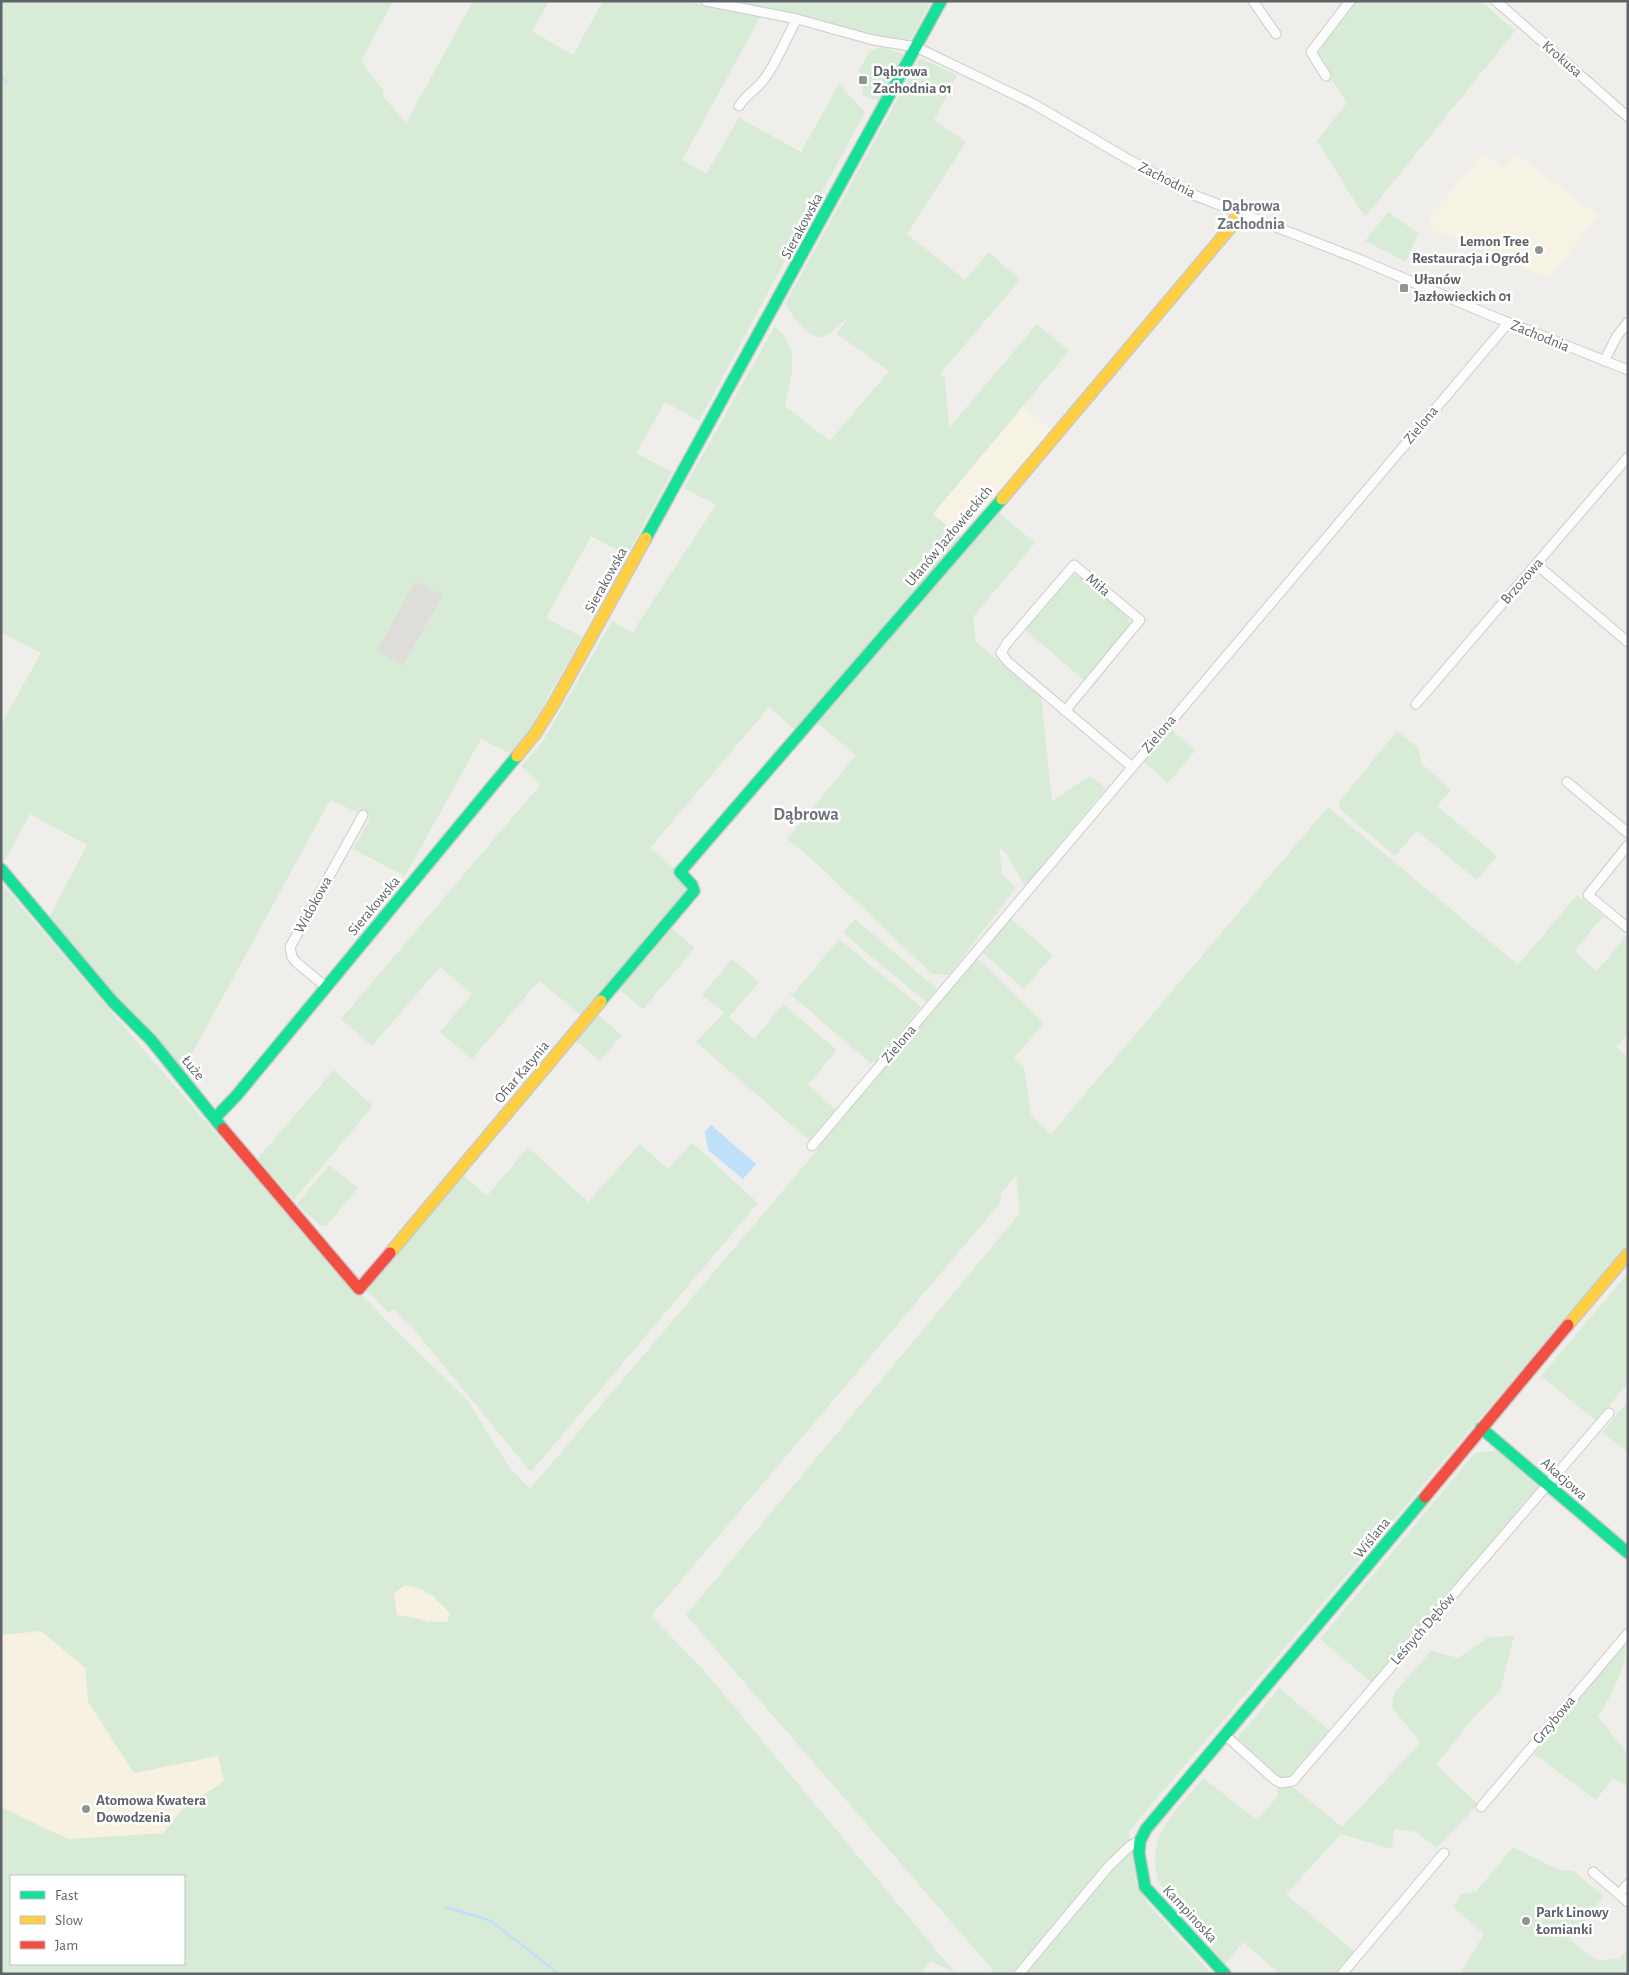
<svg xmlns="http://www.w3.org/2000/svg" width="1629" height="1975" viewBox="0 0 1629 1975" font-family="'Alegreya Sans',sans-serif">
	<style>
		.commercial { fill: #f7f3e4 }
		.industrial { fill: #dfddda }
		.green { fill: #d8ebd6; fill-rule: evenodd }
		.sand { fill: #f6f1e1 }
		.water { fill: #bfe0f9 }
		.lines { fill: none; stroke-linecap: round; stroke-linejoin: round }
		.stream { stroke: #bfe0f9; stroke-width: 2.5 }
		.street-casing { stroke: #cbcccc; stroke-width: 11 }
		.fast-casing { stroke: #cacacb; stroke-width: 14 }
		.slow-casing { stroke: #cacacb; stroke-width: 14 }
		.jam-casing { stroke: #cacacb; stroke-width: 14 }
		.street { stroke: #fdfcfc; stroke-width: 9 }
		.fast { stroke: #16e098; stroke-width: 11 }
		.slow { stroke: #ffcf43; stroke-width: 11 }
		.jam { stroke: #f24e42; stroke-width: 11 }
		.poi-dot { fill: #919496; stroke: #fff; stroke-width: 2 }
		.labels { text-anchor: middle; dominant-baseline: central; stroke-width: 5; stroke-linejoin: round; paint-order: stroke }
		.street-label { font-size: 15px; fill: #5f6368; stroke: #fff }
		.poi-label { font-size: 15px; font-weight: bold; fill: #5f6368; stroke: #fff; text-anchor: start }
		.neighbourhood-label { font-size: 16px; font-weight: bold; fill: #70757a; stroke: #fff }
		.quarter-label { font-size: 18px; font-weight: bold; fill: #70757a; stroke: #fff }
	</style>
	<rect width="100%" height="100%" fill="#efeeea"/>
	<!-- commercial -->
	<path class="commercial" d="M 1483,152 L 1503,168 L 1515,153 L 1598,215 L 1550,278 L 1435,231 L 1430,226 L 1430,216 L 1434,209 L 1436,210 Z
		M 1023,406 L 1053,431 L 982,515 L 969,516 L 964,536 L 962,538 L 932,514 Z"/>
	<!-- industrial -->
	<path class="industrial" d="M 415,580 L 444,594 L 403,666 L 376,651 Z"/>
	<!-- green -->
	<path class="green" d="M 1,1 L 393,1 L 361,61 L 384,91 L 382,95 L 406,123 L 473,1 L 549,1 L 532,31 L 573,55 L 603,1 L 678,1 L 712,6 L 761,16 L 682,160 L 706,174 L 739,118 L 801,152 L 839,84 L 865,112 L 699,421 L 665,402 L 636,453 L 672,472 L 627,555 L 591,536 L 546,618 L 582,637 L 528,733 L 509,753 L 481,739 L 405,876 L 353,849 L 370,818 L 330,800 L 182,1072 L 49,918 L 87,845 L 30,814 L 3,864 L 1,863 L 1,725 L 41,653 L 1,632 ZM 415,581 L 443,595 L 403,666 L 377,651 Z
		M 731,1 L 931,1 L 911,39 L 907,41 L 891,37 L 890,40 Z
		M 1357,1 L 1481,1 L 1515,31 L 1365,217 L 1317,141 L 1347,103 L 1330,77 L 1332,75 L 1318,52 Z
		M 881,47 L 902,53 L 903,57 L 885,95 L 880,100 L 871,99 L 862,94 L 863,73 L 859,73 L 859,70 L 870,51 Z
		M 920,58 L 957,75 L 934,120 L 966,142 L 907,234 L 965,280 L 989,252 L 1020,280 L 940,374 L 945,378 L 949,428 L 1037,324 L 1069,351 L 933,514 L 962,538 L 796,731 L 769,707 L 650,848 L 677,871 L 690,886 L 585,1018 L 539,981 L 472,1059 L 440,1032 L 472,994 L 440,967 L 372,1046 L 341,1019 L 540,785 L 521,766 L 542,743 L 612,621 L 632,633 L 716,505 L 684,488 L 775,326 C 802,351 791,373 785,406 L 830,441 L 889,371 L 837,334 L 848,318 C 840,323 830,335 822,337 C 809,340 791,314 785,304 Z
		M 1388,212 L 1418,233 L 1406,262 L 1365,241 Z
		M 996,510 L 1035,543 L 973,617 L 976,642 L 1041,695 L 1052,801 L 1090,776 L 1106,788 L 1025,886 C 1016,873 1011,856 999,846 L 1002,874 L 1016,888 L 949,975 L 932,974 L 814,861 L 787,839 L 856,755 L 814,720 Z
		M 1070,575 L 1080,575 L 1128,616 L 1129,627 L 1084,680 L 1024,629 Z
		M 1171,729 L 1195,751 L 1168,783 L 1143,761 Z
		M 1397,731 L 1418,748 L 1422,764 L 1451,790 L 1437,806 L 1497,856 L 1477,880 L 1417,831 L 1395,856 L 1340,809 L 1339,802 Z
		M 1328,807 L 1518,965 L 1577,895 L 1606,918 L 1602,918 L 1575,950 L 1576,953 L 1597,971 L 1626,936 L 1628,937 L 1628,1034 L 1616,1047 L 1628,1057 L 1628,1244 L 1129,1831 L 1136,1883 L 1147,1903 L 1212,1974 L 993,1974 L 992,1969 L 686,1615 L 1020,1213 L 1016,1176 L 1001,1193 L 1001,1202 L 651,1616 L 701,1667 L 956,1974 L 932,1961 L 925,1967 L 922,1974 L 1,1974 L 1,1807 L 68,1839 L 163,1833 L 181,1810 L 224,1781 L 168,1768 L 134,1774 L 88,1702 L 85,1668 L 2,1635 L 1,1637 L 1,883 L 191,1105 L 314,1245 L 385,1319 L 468,1401 L 509,1467 L 530,1489 L 814,1154 L 839,1119 L 976,957 L 1044,1023 L 1014,1058 L 1024,1067 L 1031,1115 L 1051,1134 ZM 405,1585 L 420,1588 L 436,1598 L 430,1623 L 418,1617 ZM 11,1876 L 184,1876 L 184,1964 L 11,1964 Z
		M 855,919 L 937,989 L 926,1002 L 843,933 Z
		M 1011,919 L 1053,955 L 1024,989 L 982,952 Z
		M 668,925 L 695,948 L 643,1009 L 616,987 Z
		M 839,939 L 921,1007 L 875,1063 L 870,1063 L 789,993 L 794,993 Z
		M 732,959 L 759,982 L 729,1017 L 754,1039 L 783,1004 L 837,1050 L 808,1085 L 836,1110 L 810,1141 L 696,1042 L 724,1013 L 702,995 Z
		M 594,1012 L 622,1035 L 600,1061 L 573,1038 Z
		M 334,1070 L 373,1106 L 294,1200 L 257,1159 Z
		M 692,1143 L 758,1203 L 531,1472 L 412,1327 L 393,1309 L 389,1313 L 364,1287 L 461,1173 L 487,1196 L 528,1147 L 588,1202 L 640,1144 L 668,1169 Z
		M 329,1165 L 358,1188 L 326,1226 L 321,1226 L 297,1204 Z
		M 1628,1273 L 1628,1383 L 1596,1421 L 1541,1376 Z
		M 1628,1401 L 1628,1453 L 1602,1432 Z
		M 1497,1450 L 1538,1487 L 1372,1683 L 1320,1639 L 1475,1453 Z
		M 1514,1636 L 1500,1691 L 1475,1716 L 1436,1765 L 1478,1804 L 1437,1848 L 1416,1832 L 1394,1829 L 1392,1849 L 1341,1834 L 1286,1894 L 1354,1951 L 1335,1974 L 1280,1974 L 1243,1942 L 1225,1964 L 1158,1882 C 1146,1833 1174,1815 1203,1778 L 1257,1820 L 1277,1797 L 1277,1786 L 1293,1787 L 1342,1827 L 1421,1742 L 1392,1708 L 1394,1693 L 1431,1651 L 1458,1658 L 1489,1637 Z
		M 1625,1643 C 1629,1664 1609,1699 1598,1717 L 1628,1754 L 1628,1787 L 1613,1778 L 1596,1800 L 1534,1754 Z
		M 1279,1688 L 1329,1730 L 1289,1780 L 1284,1780 L 1236,1740 Z
		M 1513,1847 L 1559,1870 L 1573,1871 L 1604,1896 L 1569,1939 L 1596,1960 L 1620,1959 L 1628,1947 L 1627,1974 L 1460,1974 L 1484,1934 L 1453,1907 L 1461,1894 L 1476,1892 Z"/>
	<!-- sand -->
	<path class="sand" d="M 405,1585 C 425,1589 436,1599 450,1613 L 447,1622 C 430,1623 415,1617 397,1615 L 394,1593 Z
		M 41,1631 L 85,1668 L 88,1702 L 134,1773 L 218,1756 L 224,1781 L 181,1810 L 163,1833 L 68,1839 L 1,1807 L 1,1637 L 2,1635 Z"/>
	<!-- water -->
	<path class="water" d="M 711,1125 L 756,1164 L 743,1179 L 708,1150 L 705,1132 Z"/>
	<g class="lines">
		<!-- stream -->
		<path class="stream" d="M 1,78 L 7,82
			M 446,1907 L 491,1921 L 559,1974"/>
		<!-- street casing -->
		<g class="street-casing">
			<path id="street" d="M 706,1 L 797,19 L 873,40 L 916,47 L 1032,103 L 1126,158 L 1194,195 L 1361,260 L 1492,316 L 1628,370
				M 1253,1 L 1276,34
				M 1496,1 L 1628,117
				M 1326,76 L 1311,52 L 1350,1
				M 739,106 C 747,93 757,90 765,78 C 778,60 786,38 797,19
				M 1604,361 L 1617,336 L 1628,322
				M 1536,564 L 1628,642
				M 1416,704 L 1628,457
				M 1065,711 L 1140,620 L 1074,565 L 1007,643 L 1001,653 L 1008,662 L 1132,767
				M 1567,782 L 1628,833
				M 1628,845 L 1588,895 L 1628,928
				M 326,987 L 296,962 L 292,957 L 290,947 L 363,815
				M 812,1146 L 1508,323
				M 1225,1735 L 1275,1780 L 1281,1783 L 1293,1781 L 1609,1413
				M 1481,1807 L 1628,1633
				M 1593,1872 L 1628,1902
				M 1619,1894 L 1628,1884
				M 1019,1974 L 1109,1866 L 1131,1845 L 1140,1841
				M 1342,1974 L 1444,1853"/>
		</g>
		<!-- fast casing -->
		<g class="fast-casing">
			<path id="fast" d="M 646,538 L 941,1
				M 1,869 L 113,1002 L 151,1040 L 223,1129
				M 601,1001 L 694,891 L 692,885 L 680,872 L 1002,499
				M 216,1117 L 237,1095 L 517,756
				M 1481,1428 L 1628,1553
				M 1225,1974 L 1145,1887 L 1139,1853 L 1140,1841 L 1146,1829 L 1425,1497"/>
		</g>
		<!-- slow casing -->
		<g class="slow-casing">
			<path id="slow" d="M 1002,499 L 1230,228 L 1238,213
				M 517,756 L 535,734 L 555,702 L 646,538
				M 390,1253 L 601,1001
				M 1568,1325 L 1628,1254"/>
		</g>
		<!-- jam casing -->
		<g class="jam-casing">
			<path id="jam" d="M 223,1129 L 359,1289 L 390,1253
				M 1425,1497 L 1568,1325"/>
		</g>
		<!-- street -->
		<use href="#street" class="street"/>
		<!-- fast -->
		<use href="#fast" class="fast"/>
		<!-- slow -->
		<use href="#slow" class="slow"/>
		<!-- jam -->
		<use href="#jam" class="jam"/>
	</g>
	<!-- markers -->
	<g class="poi-dot">
		<rect x="858" y="75" width="10" height="10" rx="2.5"/>
		<circle cx="1539" cy="250" r="5"/>
		<rect x="1399" y="283" width="10" height="10" rx="2.5"/>
		<circle cx="86" cy="1809" r="5"/>
		<circle cx="1526" cy="1921" r="5"/>
	</g>
	<g class="labels">
		<!-- street labels -->
		<g class="street-label">
			<text transform="translate(1562 59) rotate(41)">Krokusa</text>
			<text transform="translate(1167 180) rotate(27)">Zachodnia</text>
			<text transform="translate(802 226) rotate(-62)">Sierakowska</text>
			<text transform="translate(1540 336) rotate(22)">Zachodnia</text>
			<text transform="translate(1421 425) rotate(-50)">Zielona</text>
			<text transform="translate(949 536) rotate(-50)">Ułanów Jazłowieckich</text>
			<text transform="translate(606 580) rotate(-61)">Sierakowska</text>
			<text transform="translate(1522 581) rotate(-49)">Brzozowa</text>
			<text transform="translate(1098 585) rotate(40)">Miła</text>
			<text transform="translate(1159 734) rotate(-50)">Zielona</text>
			<text transform="translate(313 905) rotate(-61)">Widokowa</text>
			<text transform="translate(374 906) rotate(-50)">Sierakowska</text>
			<text transform="translate(899 1044) rotate(-50)">Zielona</text>
			<text transform="translate(193 1068) rotate(50)">Łuże</text>
			<text transform="translate(522 1072) rotate(-50)">Ofiar Katynia</text>
			<text transform="translate(1564 1479) rotate(41)">Akacjowa</text>
			<text transform="translate(1372 1538) rotate(-51)">Wiślana</text>
			<text transform="translate(1423 1629) rotate(-49)">Leśnych Dębów</text>
			<text transform="translate(1554 1720) rotate(-50)">Grzybowa</text>
			<text transform="translate(1190 1914) rotate(47)">Kampinoska</text>
		</g>
		<!-- poi labels -->
		<g class="poi-label">
			<text x="873" y="71">Dąbrowa<tspan x="873" dy="17">Zachodnia 01</tspan></text>
			<text x="1529" y="241" text-anchor="end">Lemon Tree<tspan x="1529" dy="17">Restauracja i Ogród</tspan></text>
			<text x="1414" y="279">Ułanów<tspan x="1414" dy="17">Jazłowieckich 01</tspan></text>
			<text x="96" y="1800">Atomowa Kwatera<tspan x="96" dy="17">Dowodzenia</tspan></text>
			<text x="1536" y="1912">Park Linowy<tspan x="1536" dy="17">Łomianki</tspan></text>
		</g>
		<!-- neighbourhood labels -->
		<g class="neighbourhood-label">
			<text x="1251" y="206">Dąbrowa<tspan x="1251" dy="18">Zachodnia</tspan></text>
		</g>
		<!-- quarter labels -->
		<g class="quarter-label">
			<text x="806" y="815">Dąbrowa</text>
		</g>
	</g>
	<!-- border -->
	<rect width="1629" height="1975" fill="none" stroke="#5f6368" stroke-width="5"/>
	<!-- legend -->
	<rect x="10" y="1875" width="175" height="90" fill="#ffffff" stroke="#bfc1c3"/>
	<rect x="20" y="1891" width="25" height="8" fill="#16e098" stroke="#bfc1c3"/>
	<text x="55" y="1900" font-size="15" fill="#5f6368">Fast</text>
	<rect x="20" y="1916" width="25" height="8" fill="#ffcf43" stroke="#bfc1c3"/>
	<text x="55" y="1925" font-size="15" fill="#5f6368">Slow</text>
	<rect x="20" y="1941" width="25" height="8" fill="#f24e42" stroke="#bfc1c3"/>
	<text x="55" y="1950" font-size="15" fill="#5f6368">Jam</text>
</svg>
